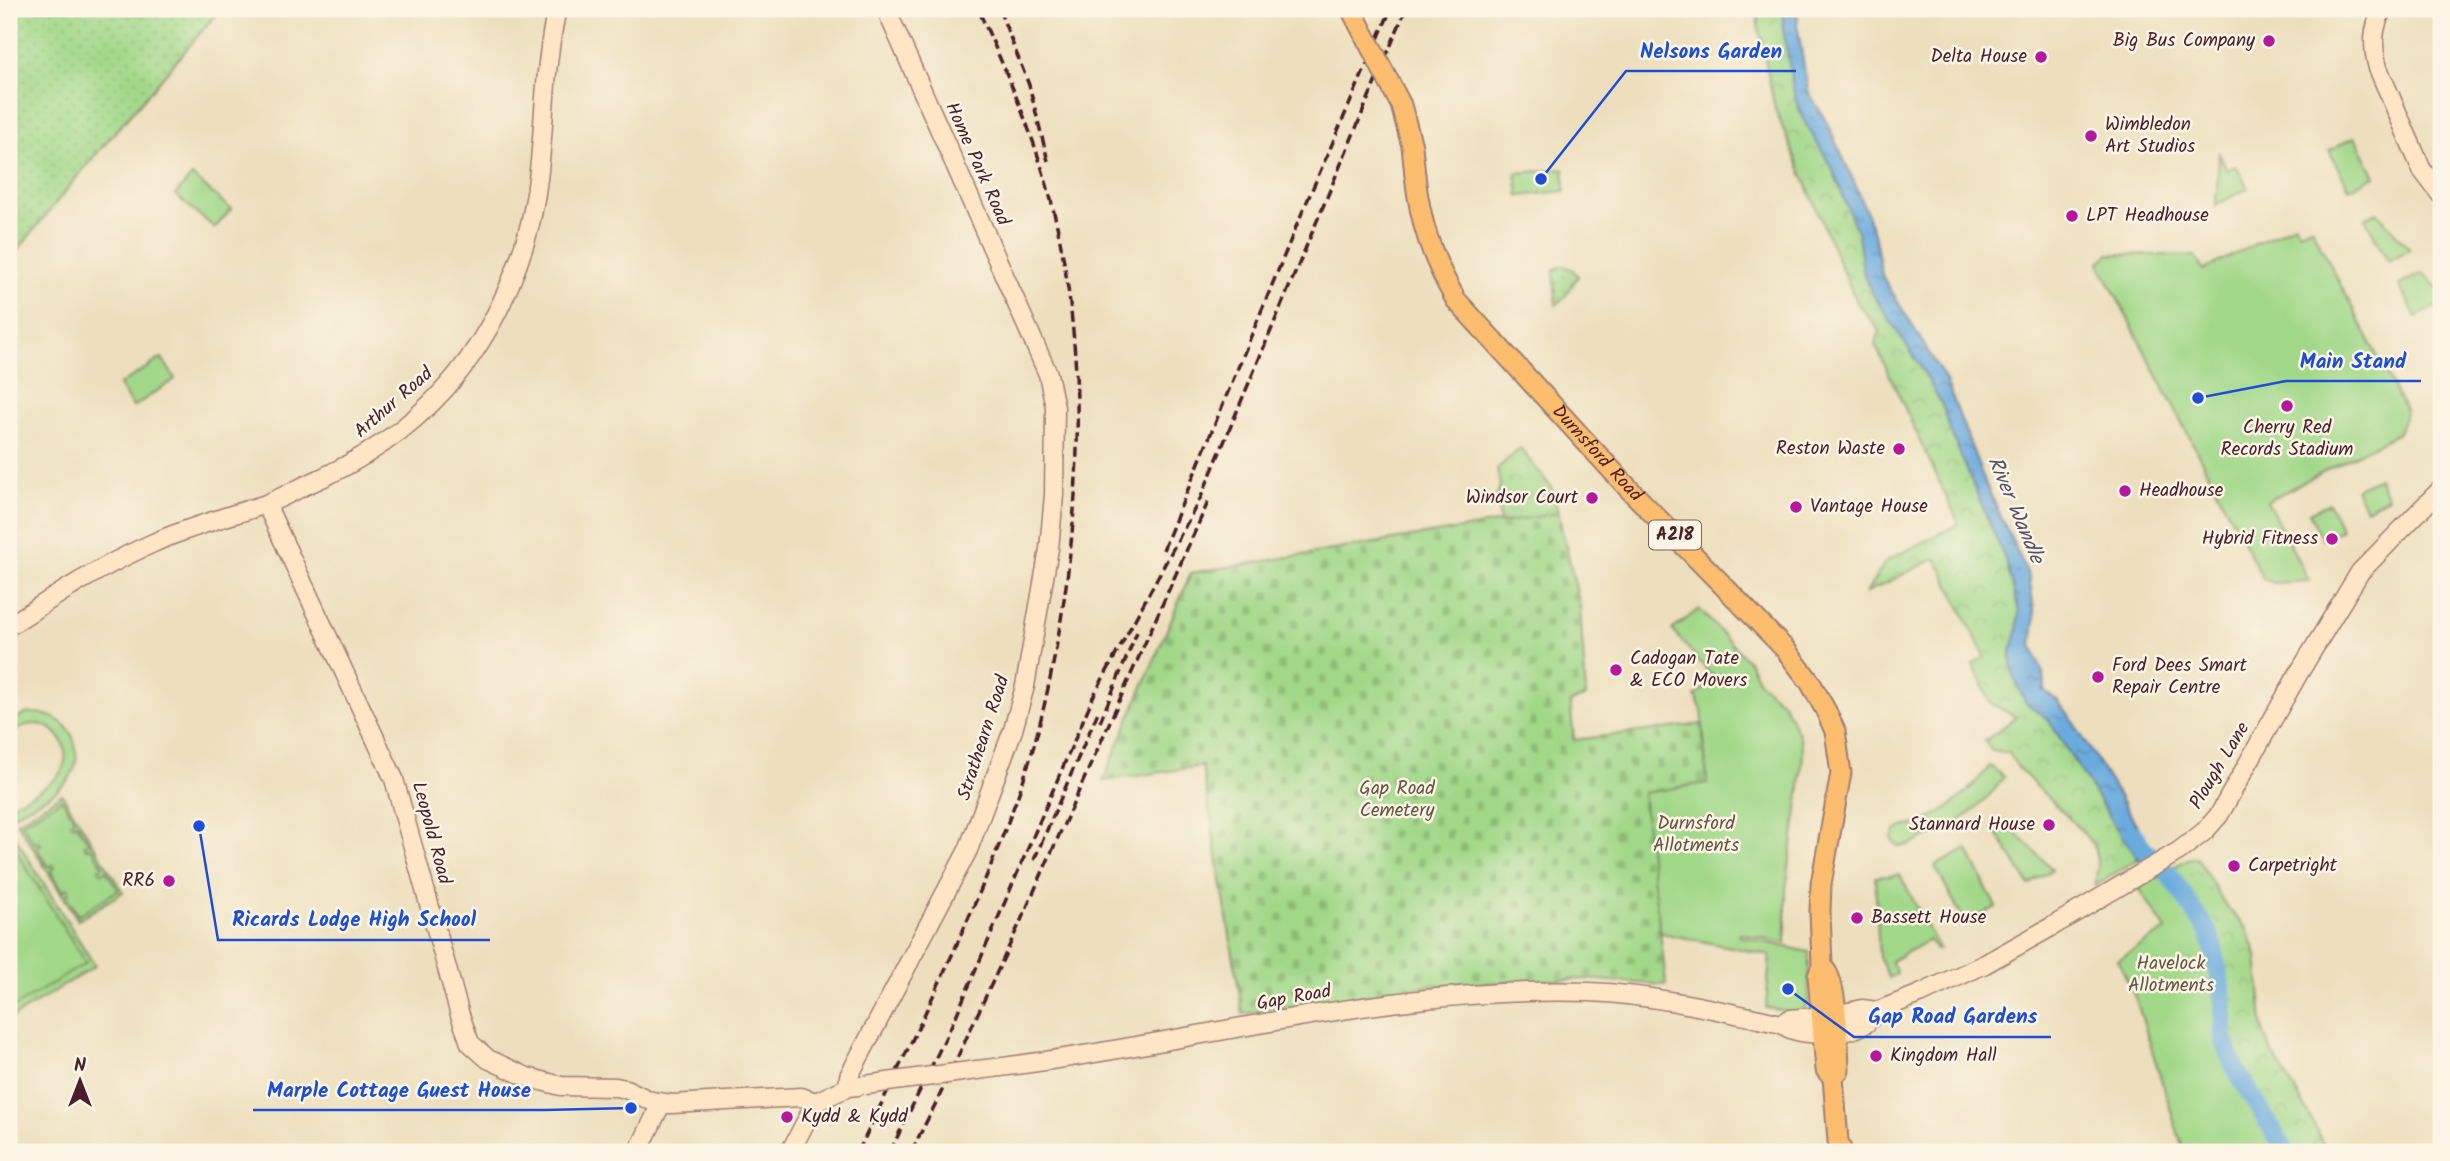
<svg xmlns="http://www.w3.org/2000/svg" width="2450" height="1161" viewBox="0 0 2450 1161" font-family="Kalam,sans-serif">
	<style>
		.grass { fill: url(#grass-dots); stroke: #767c5a; stroke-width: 2 }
		.cemetery { fill: url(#cemetery-stones); stroke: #767c5a; stroke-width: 2 }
		.park { fill: url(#park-crowns); stroke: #767c5a; stroke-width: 2 }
		.garden { fill: #a2d889; stroke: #767c5a; stroke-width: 2 }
		.water { fill: url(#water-ripples); stroke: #5a6584; stroke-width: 2 }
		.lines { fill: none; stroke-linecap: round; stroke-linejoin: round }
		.river { stroke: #6babde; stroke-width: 19 }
		.secondary-casing { stroke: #9c7f74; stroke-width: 21 }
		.primary-casing { stroke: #9c7f74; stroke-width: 23 }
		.secondary { stroke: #fee5c5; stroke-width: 18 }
		.primary { stroke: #fcbd6e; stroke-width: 19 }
		.rail { stroke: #4a1f2b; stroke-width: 3.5; stroke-dasharray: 10 5; stroke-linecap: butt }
		.secondary-bridge-casing { stroke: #9c7f74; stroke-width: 21; stroke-linecap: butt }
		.primary-bridge-casing { stroke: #9c7f74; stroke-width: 23; stroke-linecap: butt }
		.secondary-bridge { stroke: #fee5c5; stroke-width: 18 }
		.primary-bridge { stroke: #fcbd6e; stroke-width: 19 }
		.poi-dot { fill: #b5179e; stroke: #fcf5e5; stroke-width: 2.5 }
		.labels { text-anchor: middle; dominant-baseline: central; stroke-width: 5; stroke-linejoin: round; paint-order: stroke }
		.shield { fill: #fcf5e5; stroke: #7f5f63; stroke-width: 2 }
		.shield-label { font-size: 18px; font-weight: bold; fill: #4a1f2b }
		.poi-label { font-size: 19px; fill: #4a1f2b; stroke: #fcf5e5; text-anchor: start }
		.street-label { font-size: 19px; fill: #4a1f2b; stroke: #fcf5e5 }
		.park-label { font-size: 19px; fill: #645647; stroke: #fcf5e5 }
		.water-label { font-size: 21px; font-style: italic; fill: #56506a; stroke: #fcf5e5 }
		.leader { fill: none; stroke: #1d4ed8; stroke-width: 2.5 }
		.callout-dot { fill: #1d4ed8; stroke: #fcf5e5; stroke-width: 2.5 }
		.callout-label { font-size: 21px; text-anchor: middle; font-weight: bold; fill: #1d4ed8; stroke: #fcf5e5; stroke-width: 5; stroke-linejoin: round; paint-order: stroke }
	</style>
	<defs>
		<pattern id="grass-dots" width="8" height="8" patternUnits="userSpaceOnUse" patternTransform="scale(1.75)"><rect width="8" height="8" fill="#a2d889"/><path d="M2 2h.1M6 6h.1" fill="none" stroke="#8db976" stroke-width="1.8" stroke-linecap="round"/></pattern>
		<pattern id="cemetery-stones" width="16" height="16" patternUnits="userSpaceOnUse" patternTransform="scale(1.75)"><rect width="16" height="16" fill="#a2d889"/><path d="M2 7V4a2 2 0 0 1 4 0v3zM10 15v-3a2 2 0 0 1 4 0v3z" fill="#8db976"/></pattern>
		<pattern id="park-crowns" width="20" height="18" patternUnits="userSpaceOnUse" patternTransform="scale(1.75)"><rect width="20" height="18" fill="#a2d889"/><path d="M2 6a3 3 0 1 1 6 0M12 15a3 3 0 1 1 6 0" fill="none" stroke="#8db976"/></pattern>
		<pattern id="water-ripples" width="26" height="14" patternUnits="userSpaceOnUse" patternTransform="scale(1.75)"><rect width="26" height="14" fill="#6babde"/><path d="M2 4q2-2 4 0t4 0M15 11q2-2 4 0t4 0" fill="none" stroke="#5a8bb4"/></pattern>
	</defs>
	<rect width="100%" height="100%" fill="#fcf5e5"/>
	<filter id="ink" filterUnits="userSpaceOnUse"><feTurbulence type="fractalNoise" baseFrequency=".0143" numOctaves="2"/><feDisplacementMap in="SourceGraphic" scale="14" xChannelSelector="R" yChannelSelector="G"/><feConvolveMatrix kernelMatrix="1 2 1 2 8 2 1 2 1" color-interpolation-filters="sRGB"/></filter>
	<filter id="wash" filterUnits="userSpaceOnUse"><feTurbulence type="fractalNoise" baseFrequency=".00686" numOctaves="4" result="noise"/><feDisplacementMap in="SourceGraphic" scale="28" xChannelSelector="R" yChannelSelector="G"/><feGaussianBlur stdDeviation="1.57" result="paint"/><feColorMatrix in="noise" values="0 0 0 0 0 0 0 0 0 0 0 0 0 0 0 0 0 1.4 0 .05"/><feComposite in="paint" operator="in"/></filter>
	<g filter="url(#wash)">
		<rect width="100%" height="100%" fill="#eddfbd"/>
		<!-- grass -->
		<path class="grass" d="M 9,9 L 221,9 L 80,173 L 9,261 Z
			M 1564,266 L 1572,269 L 1578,276 L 1564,298 L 1556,305 L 1554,269 Z"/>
		<!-- cemetery -->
		<path class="cemetery" d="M 1558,513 L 1580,606 L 1586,696 L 1570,703 L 1574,740 L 1702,724 L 1707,783 L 1643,793 C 1650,857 1660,921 1666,985 L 1583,979 L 1430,986 L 1243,1014 L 1202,766 L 1103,781 L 1191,573 Z"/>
		<!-- park -->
		<path class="park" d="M 1758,9 L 1798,9 L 1797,25 L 1808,91 L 1827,123 L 1858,191 L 1874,233 L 1882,276 L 1946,381 L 1986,485 L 2029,577 L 2035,618 L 2032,645 L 2044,676 L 2045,688 L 2043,690 L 2057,700 L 2070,717 L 2152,850 L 2095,886 L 2098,865 L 2094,846 L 2081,830 L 2018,768 L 2009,753 L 1991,750 L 1985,741 L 2016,717 L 1990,703 L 1973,664 L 1985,657 L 1936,558 L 1866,593 L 1886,561 L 1959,524 L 1875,344 L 1880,331 L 1858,304 L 1843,272 L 1775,109 L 1758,24 Z
			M 1520,448 L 1551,487 L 1558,513 L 1500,523 L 1497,496 L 1500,485 L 1497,469 Z
			M 62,794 L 123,892 L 78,920 L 17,822 Z
			M 13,834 L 95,966 L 13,1017 L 9,1010 L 9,836 Z
			M 2190,858 L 2197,858 L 2226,906 L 2247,929 L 2257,955 L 2264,1033 L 2270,1049 L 2306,1109 L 2327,1152 L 2281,1152 L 2226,1061 L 2221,1046 L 2207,943 L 2164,872 Z"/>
		<!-- garden -->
		<path class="garden" d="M 2355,137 L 2375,176 L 2349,189 L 2329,150 Z
			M 2219,154 L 2227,170 L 2236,166 L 2248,188 L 2216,205 Z
			M 1564,169 L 1565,191 L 1519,196 L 1516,173 Z
			M 192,176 L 231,209 L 215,228 L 175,195 Z
			M 2377,212 L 2410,250 L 2388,261 L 2365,218 Z
			M 2295,224 L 2299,232 L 2311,227 L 2406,412 L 2398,433 L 2267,501 L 2309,581 L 2273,583 L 2263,579 L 2099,263 L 2109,254 L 2195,256 L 2203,270 Z
			M 2422,273 L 2441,291 L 2441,304 L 2416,317 L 2399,285 Z
			M 162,358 L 175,379 L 133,407 L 119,385 Z
			M 2378,478 L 2388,497 L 2366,509 L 2356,489 Z
			M 2329,503 L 2342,530 L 2322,539 L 2309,513 Z
			M 1699,609 L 1749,662 L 1760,683 L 1783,703 L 1799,734 L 1803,752 L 1800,787 L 1786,889 L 1786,943 L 1740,933 L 1739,936 L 1809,952 L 1809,1000 L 1804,1011 L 1796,1013 L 1766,1008 L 1770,955 L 1661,933 L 1653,884 L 1643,793 L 1707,783 L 1702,710 L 1695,696 L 1715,679 L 1672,630 Z
			M 28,713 C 53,712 75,725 76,753 C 77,762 75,771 69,779 C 55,796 28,806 9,817 L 9,806 C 24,797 50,788 60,773 C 74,753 59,724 35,724 C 25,724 17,729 9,734 L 9,721 Z
			M 1990,766 L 2004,777 C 1983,807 1956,827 1923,839 C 1914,843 1906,847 1897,846 L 1892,840 C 1895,824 1909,827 1922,822 C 1951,810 1970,790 1990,766 Z
			M 62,799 L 74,819 L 70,822 L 72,825 L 76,823 L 89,843 L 84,845 L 86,849 L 91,847 L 103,866 L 99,869 L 102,873 L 106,870 L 118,890 L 78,915 L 66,895 L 70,892 L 68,888 L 63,891 L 51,871 L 55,868 L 53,865 L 49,867 L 36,847 L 41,845 L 39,841 L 34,843 L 22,823 Z
			M 2004,821 L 2052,869 L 2029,885 L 1994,828 Z
			M 11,843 L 86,963 L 14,1007 L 9,999 L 9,844 Z
			M 1967,849 L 1996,907 L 1965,923 L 1935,866 Z
			M 2164,872 L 2207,943 L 2221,1046 L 2226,1061 L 2281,1152 L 2184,1152 L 2136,999 L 2118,960 L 2166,930 L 2139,888 Z
			M 1900,875 L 1939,949 L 1936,950 L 1929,940 L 1891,961 L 1897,973 L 1889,978 L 1879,957 L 1875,877 Z"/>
		<!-- water -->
		<path class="water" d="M 1783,9 L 1798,9 L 1797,25 L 1808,91 L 1827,123 L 1858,191 L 1874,233 L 1882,276 L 1946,381 L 1986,485 L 2029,577 L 2035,618 L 2032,645 L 2044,676 L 2045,688 L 2043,690 L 2057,700 L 2070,717 L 2152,850 L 2139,860 L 2115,826 L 2048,719 L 2026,703 L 2014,678 L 2011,665 L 2011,651 L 2017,632 L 2019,612 L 2006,561 L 1951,433 L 1942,405 L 1922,369 L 1872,293 L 1864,275 L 1858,234 L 1832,168 L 1803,119 L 1794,94 L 1783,29 Z"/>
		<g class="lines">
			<!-- river -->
			<path class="river" d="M 2133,834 L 2142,847 L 2169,874 L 2209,933 L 2214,951 L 2224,1003 L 2223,1037 L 2234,1067 L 2286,1152"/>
		</g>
	</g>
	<g filter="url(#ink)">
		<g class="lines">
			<!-- secondary casing -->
			<g class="secondary-casing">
				<path id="secondary" d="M 2383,9 C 2372,29 2372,46 2378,68 L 2422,170 L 2441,195
					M 266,504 L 394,779 L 460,1015 L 470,1043 L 488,1059 L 527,1077 L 561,1086 L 616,1087 L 626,1089 L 651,1101 L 672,1104 L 801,1097 L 816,1102
					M 9,626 C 55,596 101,566 151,544 C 188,527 227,517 266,504 C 279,499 292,492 304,486 C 419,437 490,359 526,239 C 548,164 539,85 557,9
					M 1782,1024 L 1790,1019 L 1836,1015 L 1862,1009 L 1877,1011 L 1920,994 L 1985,964 L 2051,927 L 2179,851 L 2205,831 L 2219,815 L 2297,676 L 2360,572 L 2441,489
					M 977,1070 C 1181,1047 1383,985 1590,992 C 1655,995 1718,1010 1782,1024 C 1798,1038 1847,1035 1865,1024 C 1869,1021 1874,1015 1877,1011
					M 848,1087 L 849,1076 L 968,850 L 1013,730 L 1025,686 L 1049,549 L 1054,495 L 1055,407 L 1048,374 L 886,9
					M 816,1102 L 848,1087 L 858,1086
					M 638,1152 L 661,1104
					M 790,1152 L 816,1102"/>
			</g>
			<!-- primary casing -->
			<g class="primary-casing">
				<g id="primary">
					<path id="s1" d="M 1415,175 C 1420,223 1432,258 1456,300 L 1629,489 L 1785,649 L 1810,682 L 1826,711 L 1835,731 L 1841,773 L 1821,884 L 1820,911 L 1822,966 L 1818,976 L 1826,1070 L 1833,1077"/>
					<path d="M 1825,970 C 1838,985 1838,1048 1839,1070 L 1833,1077 L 1838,1141 L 1842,1152"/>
				</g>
			</g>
			<!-- secondary -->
			<use href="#secondary" class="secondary"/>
			<!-- primary -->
			<use href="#primary" class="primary"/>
			<!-- rail -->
			<path class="rail" d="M 999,9 L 1029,85 L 1048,161
				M 1163,550 L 1298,222 L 1391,9
				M 1100,722 L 1137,632
				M 1034,860 L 1098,712
				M 858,1152 C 913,1038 970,925 1014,806 C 1034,754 1047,698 1057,643 C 1083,497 1087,345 1051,200 C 1034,134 1006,71 978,9
				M 890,1152 L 956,1016 L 1093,697 L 1201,497 L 1406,9
				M 911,1152 L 939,1097 L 1018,927 L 1209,500"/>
			<!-- secondary-bridge casing -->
			<g class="secondary-bridge-casing">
				<path id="secondary-bridge" d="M 865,1085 L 977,1070"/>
			</g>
			<!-- primary-bridge casing -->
			<g class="primary-bridge-casing">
				<path id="primary-bridge" d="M 1351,9 L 1401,105 L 1412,146 L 1415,175"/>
			</g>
			<!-- secondary-bridge -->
			<use href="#secondary-bridge" class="secondary-bridge"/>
			<!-- primary-bridge -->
			<use href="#primary-bridge" class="primary-bridge"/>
		</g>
	</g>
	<!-- markers -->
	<g class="poi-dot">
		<circle cx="2269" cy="41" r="7"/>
		<circle cx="2041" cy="57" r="7"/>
		<circle cx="2091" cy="136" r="7"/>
		<circle cx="2072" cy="216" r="7"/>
		<circle cx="2287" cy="406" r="7"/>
		<circle cx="1899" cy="449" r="7"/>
		<circle cx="2125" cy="491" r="7"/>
		<circle cx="1592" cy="498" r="7"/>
		<circle cx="1796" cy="507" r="7"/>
		<circle cx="2332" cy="539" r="7"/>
		<circle cx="1616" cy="670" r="7"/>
		<circle cx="2098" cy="677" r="7"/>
		<circle cx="2049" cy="825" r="7"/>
		<circle cx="2234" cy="866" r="7"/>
		<circle cx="169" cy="881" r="7"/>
		<circle cx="1857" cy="918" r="7"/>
		<circle cx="1876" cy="1056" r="7"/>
		<circle cx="787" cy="1117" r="7"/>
	</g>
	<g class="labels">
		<!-- shield labels -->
		<rect class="shield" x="1649" y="520.5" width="52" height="29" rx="5"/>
		<g class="shield-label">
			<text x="1675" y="535">A218</text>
		</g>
		<!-- poi labels -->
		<g class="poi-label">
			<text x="2255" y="41" text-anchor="end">Big Bus Company</text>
			<text x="2027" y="57" text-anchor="end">Delta House</text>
			<text x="2105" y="125">Wimbledon<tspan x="2105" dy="22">Art Studios</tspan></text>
			<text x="2086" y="216">LPT Headhouse</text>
			<text x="2287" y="428" text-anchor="middle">Cherry Red<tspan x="2287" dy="22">Records Stadium</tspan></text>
			<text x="1885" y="449" text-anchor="end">Reston Waste</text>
			<text x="2139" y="491">Headhouse</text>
			<text x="1578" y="498" text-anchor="end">Windsor Court</text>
			<text x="1810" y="507">Vantage House</text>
			<text x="2318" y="539" text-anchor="end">Hybrid Fitness</text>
			<text x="1630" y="659">Cadogan Tate<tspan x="1630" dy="22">&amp; ECO Movers</tspan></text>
			<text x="2112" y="666">Ford Dees Smart<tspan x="2112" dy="22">Repair Centre</tspan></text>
			<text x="2035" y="825" text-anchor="end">Stannard House</text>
			<text x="2248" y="866">Carpetright</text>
			<text x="155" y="881" text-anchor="end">RR6</text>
			<text x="1871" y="918">Bassett House</text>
			<text x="1890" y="1056">Kingdom Hall</text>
			<text x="801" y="1117">Kydd &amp; Kydd</text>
		</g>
		<!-- street labels -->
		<g class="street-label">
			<text transform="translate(977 164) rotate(66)">Home Park Road</text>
			<text transform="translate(394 403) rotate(-41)">Arthur Road</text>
			<text stroke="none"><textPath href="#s1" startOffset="341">Durnsford Road</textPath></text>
			<text transform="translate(984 738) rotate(-72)">Strathearn Road</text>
			<text transform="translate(2220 766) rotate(-59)">Plough Lane</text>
			<text transform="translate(431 833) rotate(75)">Leopold Road</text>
			<text transform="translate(1294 998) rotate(-10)">Gap Road</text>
		</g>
		<!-- park labels -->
		<g class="park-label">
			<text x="1397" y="789">Gap Road<tspan x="1397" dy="22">Cemetery</tspan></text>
			<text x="1696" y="824">Durnsford<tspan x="1696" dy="22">Allotments</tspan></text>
			<text x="2171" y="964">Havelock<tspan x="2171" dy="22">Allotments</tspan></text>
		</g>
		<!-- water labels -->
		<g class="water-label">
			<text transform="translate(2015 510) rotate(67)">River Wandle</text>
		</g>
	</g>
	<!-- callouts -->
	<path class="leader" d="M1541 179L1626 71H1796M2198 398L2286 381H2421M199 826L218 940H490M1788 989L1854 1037H2051M631 1108L545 1110H253"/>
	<g class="callout-dot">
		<circle cx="1541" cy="179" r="7"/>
		<circle cx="2198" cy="398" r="7"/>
		<circle cx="199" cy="826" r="7"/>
		<circle cx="1788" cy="989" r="7"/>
		<circle cx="631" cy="1108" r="7"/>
	</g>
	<g class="callout-label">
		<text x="1711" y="58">Nelsons Garden</text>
		<text x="2353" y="368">Main Stand</text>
		<text x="354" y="926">Ricards Lodge High School</text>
		<text x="1953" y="1023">Gap Road Gardens</text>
		<text x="399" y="1097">Marple Cottage Guest House</text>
	</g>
	<!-- margin -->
	<rect width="2450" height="1161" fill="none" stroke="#fcf5e5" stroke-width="35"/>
	<!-- north arrow -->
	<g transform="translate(80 1081)" stroke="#fcf5e5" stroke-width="5" paint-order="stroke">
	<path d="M0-5L12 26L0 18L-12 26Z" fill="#4a1f2b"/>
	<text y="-10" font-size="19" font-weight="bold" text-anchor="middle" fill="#4a1f2b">N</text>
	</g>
</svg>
